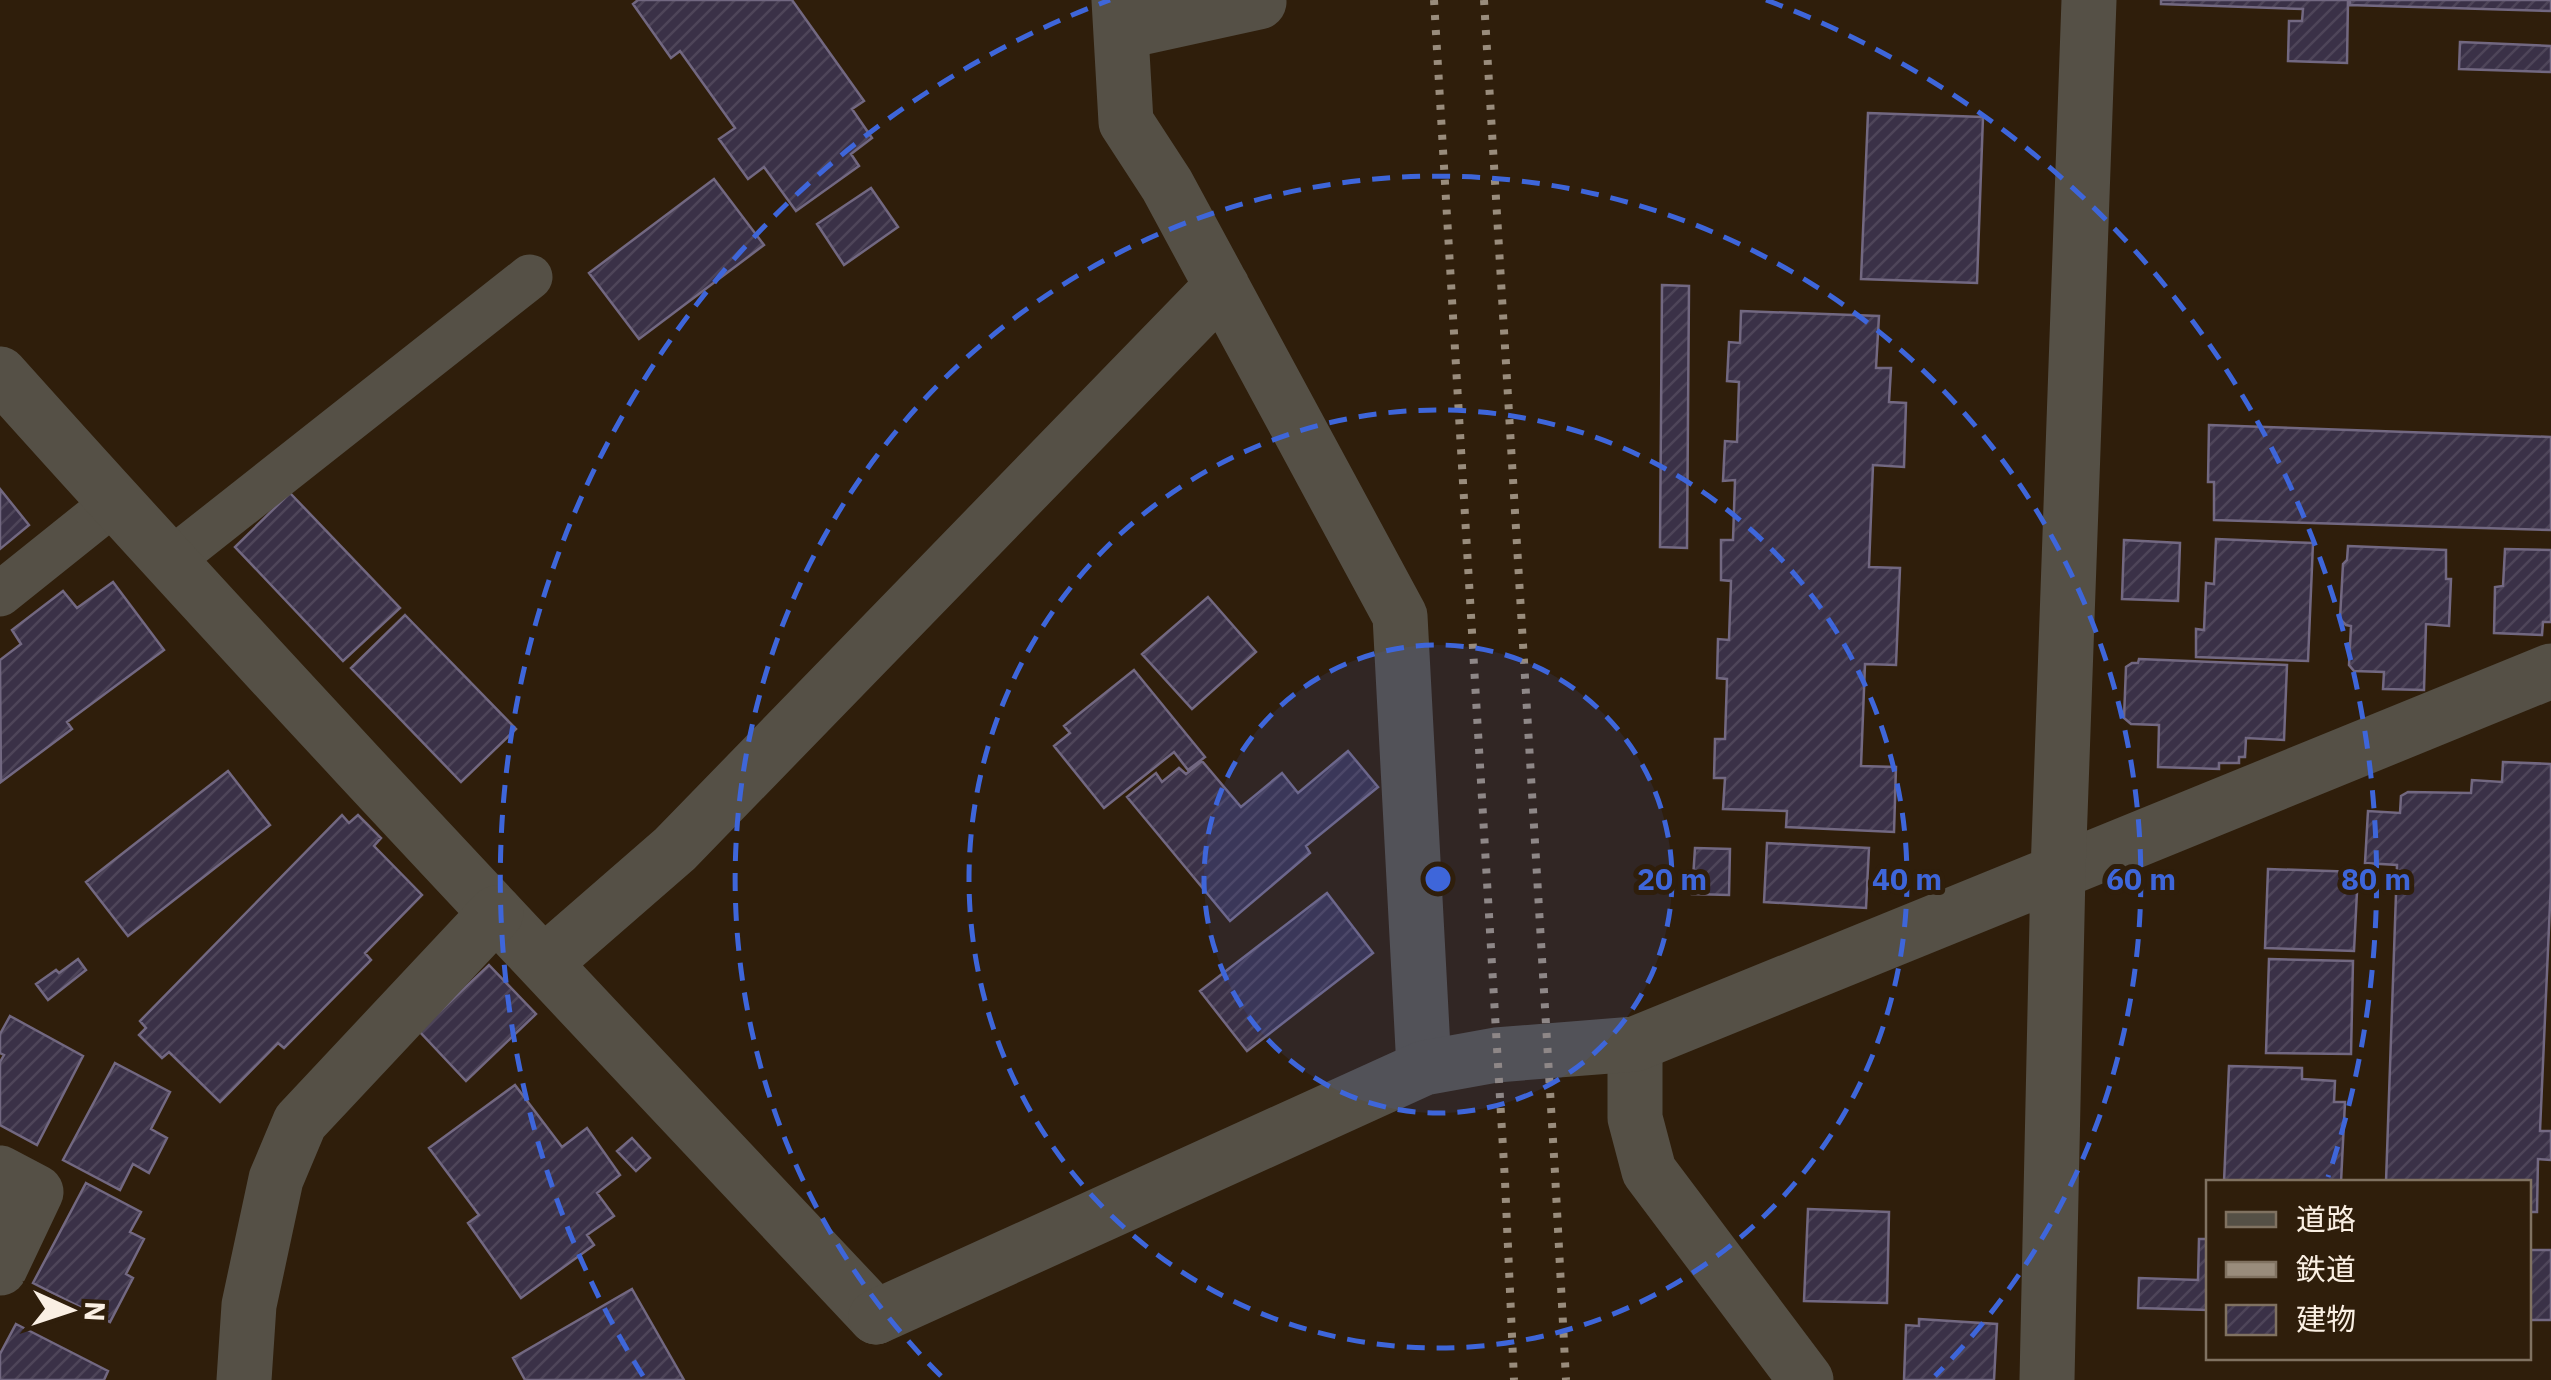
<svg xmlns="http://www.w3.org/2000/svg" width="2551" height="1380" viewBox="0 0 2551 1380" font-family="'IBM Plex Sans','Noto Sans JP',sans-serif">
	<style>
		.building { fill: url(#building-hatch); stroke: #726881; stroke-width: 2.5 }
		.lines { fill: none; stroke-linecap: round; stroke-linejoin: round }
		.service { stroke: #555046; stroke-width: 45 }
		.minor { stroke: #555046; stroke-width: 55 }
		.tertiary { stroke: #555046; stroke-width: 55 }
		.rail { stroke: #998c7c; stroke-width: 8; stroke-dasharray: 5 10; stroke-linecap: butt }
		.ring { fill: none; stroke: #3e66da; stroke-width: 5; stroke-dasharray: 18 12 }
		.centre { fill: #3e66da; stroke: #2f1e0b; stroke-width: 5 }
		.ring-label { font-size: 30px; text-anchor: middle; font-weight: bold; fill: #3e66da; stroke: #2f1e0b; stroke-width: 10; stroke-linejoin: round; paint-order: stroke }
	</style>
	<defs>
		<pattern id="building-hatch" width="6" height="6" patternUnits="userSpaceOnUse" patternTransform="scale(2.5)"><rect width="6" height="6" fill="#3a3147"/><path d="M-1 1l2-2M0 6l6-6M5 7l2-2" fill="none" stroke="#4e4559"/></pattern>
	</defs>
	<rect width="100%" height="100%" fill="#2f1e0b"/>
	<!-- building -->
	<path class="building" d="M 638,0 L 792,0 L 864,101 L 852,109 L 872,138 L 851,154 L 859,166 L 796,211 L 764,167 L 748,179 L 719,139 L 735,128 L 680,51 L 671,58 L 633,4 Z
		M 2161,0 L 2348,0 L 2347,63 L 2288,61 L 2289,21 L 2302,21 L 2303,9 L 2161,4 Z
		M 2350,0 L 2551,0 L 2551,11 L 2350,5 Z
		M 2460,42 L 2551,46 L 2551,72 L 2459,69 Z
		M 1868,113 L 1983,117 L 1977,283 L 1861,279 Z
		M 714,179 L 764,245 L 639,339 L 589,273 Z
		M 871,188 L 898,227 L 844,265 L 817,224 Z
		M 1662,285 L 1689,286 L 1687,548 L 1660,547 Z
		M 1741,311 L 1879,316 L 1876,368 L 1891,368 L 1889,402 L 1906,403 L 1904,467 L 1873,465 L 1869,567 L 1900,568 L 1896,665 L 1865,664 L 1861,766 L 1896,767 L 1894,832 L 1786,827 L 1787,811 L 1723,809 L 1725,778 L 1714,778 L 1715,739 L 1725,739 L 1727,679 L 1717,678 L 1718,639 L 1729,640 L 1731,581 L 1721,580 L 1721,540 L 1733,540 L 1735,480 L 1723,481 L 1725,441 L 1737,442 L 1739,382 L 1727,381 L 1729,342 L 1740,343 Z
		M 2209,425 L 2551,437 L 2551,530 L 2214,520 L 2214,482 L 2208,482 Z
		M 0,489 L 29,525 L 0,549 Z
		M 290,493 L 400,608 L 343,661 L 235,547 Z
		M 2216,539 L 2313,543 L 2308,661 L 2196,657 L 2196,629 L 2204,630 L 2206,583 L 2214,584 Z
		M 2124,540 L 2180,543 L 2178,601 L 2122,599 Z
		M 2348,546 L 2446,550 L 2446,579 L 2451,579 L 2449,626 L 2426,624 L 2424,690 L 2383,689 L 2384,672 L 2354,671 L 2349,665 L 2351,626 L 2346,625 L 2340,619 L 2343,564 L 2347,560 Z
		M 2505,549 L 2551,550 L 2551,622 L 2543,622 L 2542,635 L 2494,633 L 2495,587 L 2503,586 Z
		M 113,582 L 164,650 L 67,722 L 72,729 L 1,782 L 0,660 L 21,644 L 12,630 L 63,591 L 77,608 Z
		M 1208,597 L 1256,652 L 1192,709 L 1142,654 Z
		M 405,615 L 516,729 L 461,782 L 351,668 Z
		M 2139,659 L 2287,665 L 2284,740 L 2246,738 L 2245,757 L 2239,757 L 2239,763 L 2219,763 L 2219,769 L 2158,767 L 2159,725 L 2131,724 L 2124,718 L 2126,667 L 2132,663 L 2138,663 Z
		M 1134,670 L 1205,757 L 1188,770 L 1174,752 L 1104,808 L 1054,746 L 1070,733 L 1064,726 Z
		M 1348,751 L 1378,787 L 1306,846 L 1310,853 L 1230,921 L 1127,797 L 1156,773 L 1162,782 L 1179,768 L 1186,774 L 1202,761 L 1241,807 L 1282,773 L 1298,793 Z
		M 2503,762 L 2551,764 L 2551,882 L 2540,1131 L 2551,1131 L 2551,1160 L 2538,1159 L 2537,1212 L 2528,1212 L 2528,1182 L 2386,1182 L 2397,865 L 2365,863 L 2368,811 L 2400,813 L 2401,796 L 2408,792 L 2471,793 L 2472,780 L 2502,782 Z
		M 228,771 L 270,825 L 128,936 L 86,882 Z
		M 342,815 L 349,823 L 358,815 L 381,838 L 374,846 L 422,895 L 365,953 L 371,960 L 284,1048 L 278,1043 L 220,1102 L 169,1052 L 162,1058 L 139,1035 L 146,1028 L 140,1021 Z
		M 1767,843 L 1869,848 L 1866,908 L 1764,902 Z
		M 1695,848 L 1730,849 L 1729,895 L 1692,894 Z
		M 2268,869 L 2358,872 L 2354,951 L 2265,948 Z
		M 1327,893 L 1373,953 L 1247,1051 L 1200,991 Z
		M 78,959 L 86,970 L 48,1000 L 36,984 L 56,970 L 59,973 Z
		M 2269,959 L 2353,961 L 2351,1054 L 2266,1053 Z
		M 489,965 L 536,1014 L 466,1081 L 419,1031 Z
		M 10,1016 L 83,1056 L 37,1145 L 0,1125 L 0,1062 L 4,1055 L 0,1053 L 0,1034 Z
		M 115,1063 L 170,1092 L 151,1129 L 167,1138 L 149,1173 L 133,1164 L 120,1190 L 63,1160 Z
		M 2229,1066 L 2302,1068 L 2302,1079 L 2335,1081 L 2334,1102 L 2345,1102 L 2341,1182 L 2224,1182 Z
		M 515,1085 L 562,1147 L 587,1128 L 620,1175 L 597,1193 L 614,1216 L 587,1235 L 594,1245 L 521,1298 L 468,1223 L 479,1215 L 429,1148 Z
		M 632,1138 L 650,1158 L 636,1171 L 617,1151 Z
		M 86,1183 L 141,1212 L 130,1232 L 144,1239 L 126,1274 L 133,1278 L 110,1322 L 33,1283 Z
		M 1808,1209 L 1889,1212 L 1887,1303 L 1804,1301 Z
		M 2199,1239 L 2208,1239 L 2208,1310 L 2138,1308 L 2139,1278 L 2198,1280 Z
		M 2528,1250 L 2551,1250 L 2551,1320 L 2528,1320 Z
		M 632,1289 L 684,1380 L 525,1380 L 513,1358 Z
		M 1919,1319 L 1997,1324 L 1994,1380 L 1904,1380 L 1906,1325 L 1919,1326 Z
		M 16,1324 L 108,1371 L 104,1380 L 0,1380 L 0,1354 Z"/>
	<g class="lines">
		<!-- service -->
		<path class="service" d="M 170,561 L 530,277
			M 0,594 L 115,502"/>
		<!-- minor -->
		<path class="minor" d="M 1119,0 L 1126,122 L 1167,185 L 1400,616 L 1424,1068
			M 1122,32 L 1259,2
			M 0,374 C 286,693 582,1004 876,1317
			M 2058,872 L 2551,671
			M 544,963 L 675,849 L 1222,286
			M 1635,1044 L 1635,1118 L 1649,1171 L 1806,1380
			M 0,1173 L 36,1192 L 0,1268"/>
		<!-- tertiary -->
		<path class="tertiary" d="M 876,1317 L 1424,1068 L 1496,1055 L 1635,1044 L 2058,872
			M 244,1380 L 249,1305 L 276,1179 L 300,1122 L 496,913
			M 2047,1380 L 2058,872 L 2089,0"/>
		<!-- rail -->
		<path class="rail" d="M 1434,0 L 1505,1181 L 1514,1380
			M 1484,0 L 1555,1173 L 1566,1380"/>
	</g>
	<!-- distance rings -->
	<circle cx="1438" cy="879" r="234" fill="#3e66da" fill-opacity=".12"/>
	<g class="ring">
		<circle cx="1438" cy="879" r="234"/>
		<circle cx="1438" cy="879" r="469"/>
		<path d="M941 1376A703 703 0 1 1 1935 1376"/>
		<path d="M643 1376A938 938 0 0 1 1110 0M1766 0A938 938 0 0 1 2328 1177"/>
	</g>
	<circle cx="1438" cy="879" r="15" class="centre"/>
	<g class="ring-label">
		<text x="1672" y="890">20 m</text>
		<text x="1907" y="890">40 m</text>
		<text x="2141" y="890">60 m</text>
		<text x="2376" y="890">80 m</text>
	</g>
	<!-- legend -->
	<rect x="2206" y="1180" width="325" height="180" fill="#2f1e0b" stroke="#807261" stroke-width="2.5"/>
	<rect x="2226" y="1212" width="50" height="15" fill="#555046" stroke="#807261" stroke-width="2.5"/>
	<text x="2296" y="1230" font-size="30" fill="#faefe3">道路</text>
	<rect x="2226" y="1262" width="50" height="15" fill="#998c7c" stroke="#807261" stroke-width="2.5"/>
	<text x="2296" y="1280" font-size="30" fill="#faefe3">鉄道</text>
	<rect x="2226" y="1305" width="50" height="30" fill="url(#building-hatch)" stroke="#807261" stroke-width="2.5"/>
	<text x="2296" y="1330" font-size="30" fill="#faefe3">建物</text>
	<!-- north arrow -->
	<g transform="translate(70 1310) rotate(93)" stroke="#2f1e0b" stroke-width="8" paint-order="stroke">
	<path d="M0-8L18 38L0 25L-18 38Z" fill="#faefe3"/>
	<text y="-15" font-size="28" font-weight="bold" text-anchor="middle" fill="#faefe3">N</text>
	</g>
</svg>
